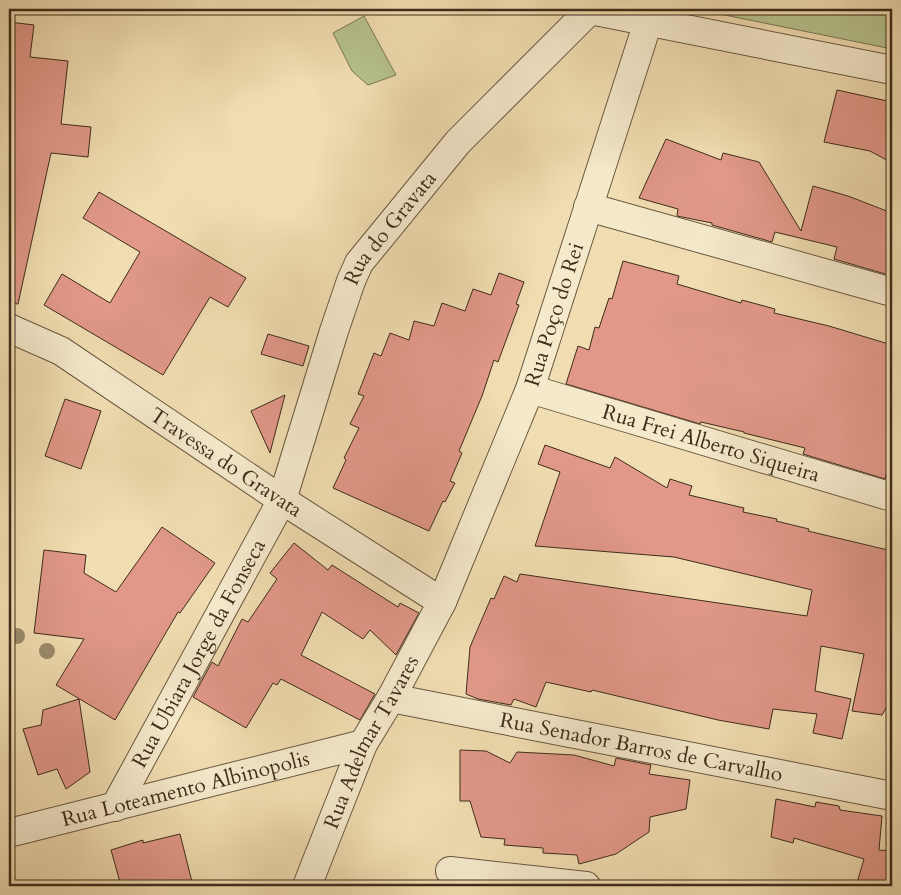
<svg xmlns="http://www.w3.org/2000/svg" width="901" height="895" viewBox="0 0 901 895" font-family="Cardo,serif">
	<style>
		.green { fill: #b6c28e; stroke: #7a7754 }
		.building { fill: #e19888; stroke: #3e2c1b }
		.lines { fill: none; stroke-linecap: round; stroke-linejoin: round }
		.street-casing { stroke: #6a5840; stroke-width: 30 }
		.street { stroke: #f5e9cc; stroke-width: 28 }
		.tree { fill: #9b8c6b }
		.labels { text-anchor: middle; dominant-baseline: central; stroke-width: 4.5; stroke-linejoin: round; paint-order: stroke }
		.street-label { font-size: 21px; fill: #3e2c1b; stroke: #f5e9cc }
	</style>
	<rect width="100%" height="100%" fill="#f0ddb1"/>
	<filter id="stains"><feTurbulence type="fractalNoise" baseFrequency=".004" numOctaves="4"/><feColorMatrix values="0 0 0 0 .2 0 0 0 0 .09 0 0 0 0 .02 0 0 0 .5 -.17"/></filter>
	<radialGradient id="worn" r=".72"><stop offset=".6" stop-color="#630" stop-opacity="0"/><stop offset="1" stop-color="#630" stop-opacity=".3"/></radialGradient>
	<!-- green -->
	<path class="green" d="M 695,9 L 892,9 L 892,49 Z
		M 364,16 L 396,75 L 368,85 L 352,71 L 333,33 Z"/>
	<!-- building -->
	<path class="building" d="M 9,22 L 34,25 L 30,57 L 68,61 L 61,124 L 91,127 L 88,157 L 51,153 L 18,304 L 9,303 Z
		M 837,90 L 892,102 L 892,163 L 870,151 L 824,142 Z
		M 666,139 L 721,160 L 723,153 L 759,162 L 801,231 L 813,186 L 848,196 L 892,213 L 892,276 L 834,259 L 837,247 L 775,232 L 772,242 L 712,225 L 712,223 L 677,216 L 678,209 L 639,198 Z
		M 99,192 L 246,278 L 228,307 L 210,297 L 163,375 L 44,305 L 62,274 L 110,303 L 140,252 L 83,218 Z
		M 623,261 L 679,276 L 677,284 L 741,303 L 742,300 L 775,309 L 774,313 L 829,326 L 892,345 L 892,449 L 885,479 L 803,454 L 805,448 L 744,433 L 744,432 L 701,422 L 700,424 L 566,384 L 578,346 L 589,350 L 595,327 L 599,328 L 609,298 L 612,299 Z
		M 499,273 L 524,282 L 516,304 L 519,305 L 498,362 L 494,360 L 482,396 L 459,451 L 462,453 L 450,481 L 455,483 L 445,502 L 443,501 L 429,531 L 333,488 L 346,460 L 344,458 L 359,428 L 350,424 L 364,396 L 358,394 L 374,353 L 381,356 L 390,333 L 409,340 L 414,321 L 434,326 L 442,303 L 465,311 L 473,289 L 491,295 Z
		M 268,334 L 309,346 L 303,366 L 261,354 Z
		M 285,395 L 270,453 L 251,411 Z
		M 65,399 L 101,411 L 81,469 L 45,456 Z
		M 545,445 L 610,468 L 615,457 L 667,488 L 670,479 L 692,486 L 689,495 L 744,508 L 743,512 L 777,519 L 776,521 L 809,529 L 808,531 L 892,551 L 892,698 L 882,715 L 852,711 L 864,654 L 821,646 L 815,691 L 851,699 L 842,739 L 813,733 L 817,714 L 773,709 L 769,729 L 718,720 L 592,690 L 591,692 L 546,682 L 536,707 L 514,699 L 511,705 L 478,699 L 466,694 L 470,647 L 491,598 L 494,599 L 504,576 L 517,582 L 520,574 L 807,616 L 812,590 L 674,557 L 535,546 L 560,472 L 538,464 Z
		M 162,527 L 215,563 L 180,613 L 178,612 L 115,720 L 56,685 L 84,639 L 34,633 L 44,550 L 86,555 L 84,573 L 116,592 Z
		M 294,543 L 328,570 L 332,565 L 398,607 L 400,603 L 419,613 L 396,655 L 370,630 L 363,639 L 322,612 L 301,655 L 375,694 L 360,720 L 281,679 L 277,685 L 273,683 L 246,728 L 193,697 L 212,662 L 218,666 L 242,619 L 248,622 L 277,579 L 270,573 Z
		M 79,699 L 90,772 L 66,789 L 57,769 L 38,775 L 23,729 L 41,725 L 43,710 Z
		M 460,750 L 486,751 L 510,763 L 517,752 L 574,755 L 614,766 L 616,758 L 651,765 L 649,774 L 690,780 L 686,809 L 650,817 L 649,832 L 616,854 L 579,864 L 577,855 L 543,853 L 543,848 L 504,845 L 505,839 L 481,837 L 470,801 L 460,801 Z
		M 776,799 L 815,807 L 816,802 L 839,806 L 840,810 L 882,816 L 879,850 L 892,851 L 892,886 L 856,886 L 864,859 L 794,838 L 793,843 L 771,837 Z
		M 180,834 L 193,886 L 121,886 L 111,850 L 143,840 L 143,843 Z"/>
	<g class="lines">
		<!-- street casing -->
		<g class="street-casing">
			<g id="street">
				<path d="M 590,10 L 892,70"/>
				<path d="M 588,207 L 892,292"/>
				<path id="s1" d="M 9,328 L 61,351 L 282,500 L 442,602"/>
				<path id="s2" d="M 530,389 L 892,497"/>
				<path id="s3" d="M 391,698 L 892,796"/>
				<path id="s4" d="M 115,807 L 282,500 L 334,331 L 351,281 L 359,263 L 458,142 L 590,10"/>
				<path id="s5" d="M 9,833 L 363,744"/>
				<path d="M 450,871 L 586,886"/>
				<path id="s6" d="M 307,886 L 363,744 L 391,698 L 442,602 L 530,389 L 648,22"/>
			</g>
		</g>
		<!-- street -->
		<use href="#street" class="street"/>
	</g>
	<!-- trees -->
	<g class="tree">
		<circle cx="17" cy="636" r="8"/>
		<circle cx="47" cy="651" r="8"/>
	</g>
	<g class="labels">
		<!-- street labels -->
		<g class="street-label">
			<text stroke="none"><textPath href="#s4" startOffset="645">Rua do Gravata</textPath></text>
			<text stroke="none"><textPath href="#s6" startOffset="624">Rua Poço do Rei</textPath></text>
			<text stroke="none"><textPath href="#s2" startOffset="189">Rua Frei Alberto Siqueira</textPath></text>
			<text stroke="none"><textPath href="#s1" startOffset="256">Travessa do Gravata</textPath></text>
			<text stroke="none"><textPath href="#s4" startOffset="175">Rua Ubiara Jorge da Fonseca</textPath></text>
			<text stroke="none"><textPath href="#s6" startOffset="158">Rua Adelmar Tavares</textPath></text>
			<text stroke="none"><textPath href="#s3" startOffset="255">Rua Senador Barros de Carvalho</textPath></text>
			<text stroke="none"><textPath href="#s5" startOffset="182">Rua Loteamento Albinopolis</textPath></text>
		</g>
	</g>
	<!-- margin -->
	<rect width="901" height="895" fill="none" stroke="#f0ddb1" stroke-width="30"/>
	<rect x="10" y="10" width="881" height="875" fill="none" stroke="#3e2c1b" stroke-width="2.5"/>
	<rect x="15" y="15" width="871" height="865" fill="none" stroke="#3e2c1b"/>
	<rect width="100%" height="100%" filter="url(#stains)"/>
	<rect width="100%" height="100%" fill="url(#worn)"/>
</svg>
